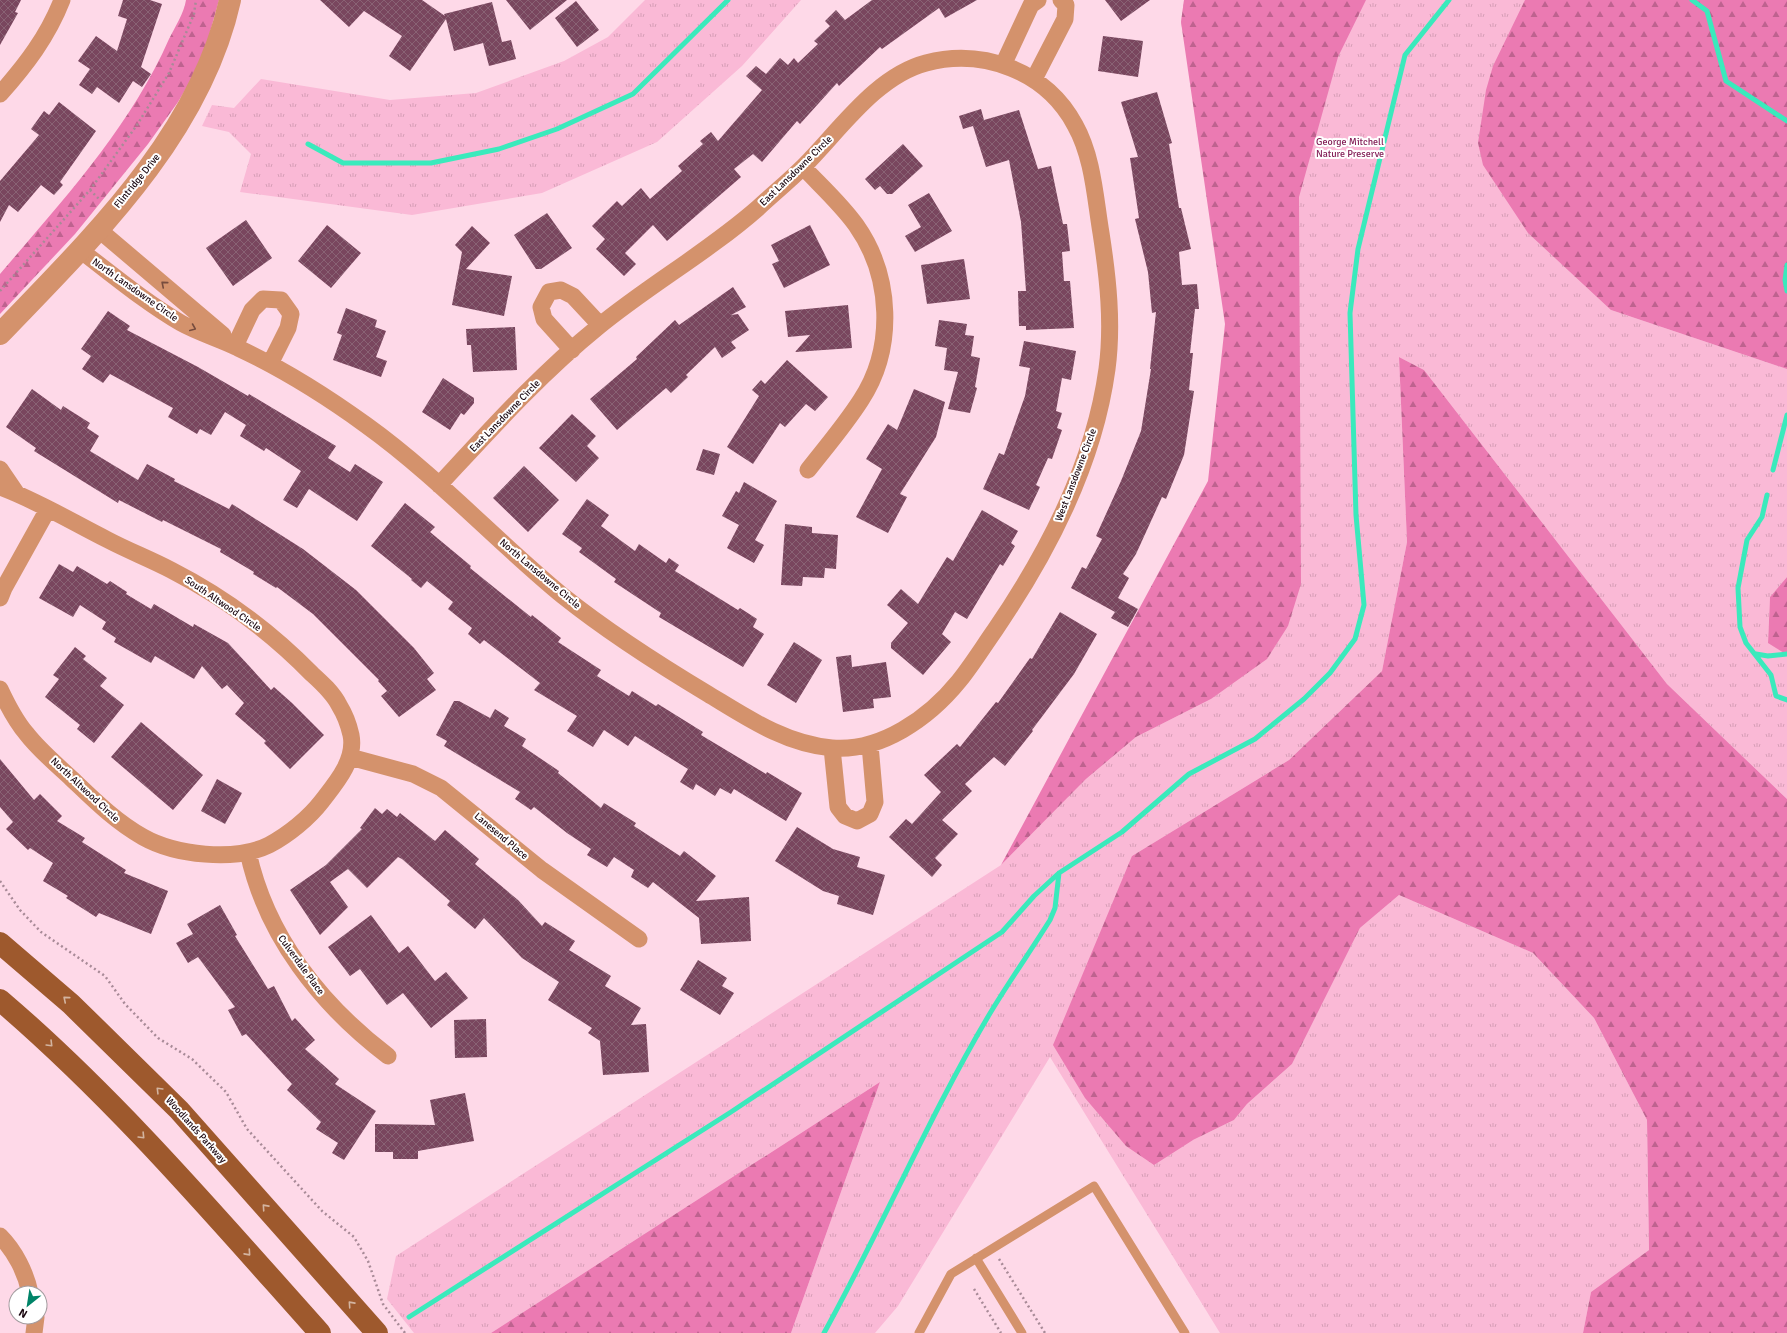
<svg xmlns="http://www.w3.org/2000/svg" width="1787" height="1333" viewBox="0 0 1787 1333" font-family="Signika,sans-serif">
	<style>
		.grass { fill: url(#grass-tufts) }
		.forest { fill: url(#forest-firs) }
		.lines { fill: none; stroke-linecap: round; stroke-linejoin: round }
		.stream { stroke: #3aeabc; stroke-width: 5 }
		.building { fill: url(#building-cross-hatch) }
		.path { stroke: #a88a97; stroke-width: 2.5; stroke-dasharray: 2 3; stroke-linecap: butt }
		.service { stroke: #d4926c; stroke-width: 9 }
		.minor { stroke: #d4926c; stroke-width: 17 }
		.tertiary { stroke: #d4926c; stroke-width: 22 }
		.primary { stroke: #9e592d; stroke-width: 22 }
		.oneway { stroke: #774c3e }
		.oneway2 { stroke: #d3b4a0 }
		.labels { text-anchor: middle; dominant-baseline: central; stroke-width: 4; stroke-linejoin: round; paint-order: stroke }
		.park-label { font-size: 10px; fill: #842058; stroke: #fff }
		.street-label { font-size: 10px; fill: #1a0710; stroke: #fff }
	</style>
	<defs>
		<pattern id="grass-tufts" width="24" height="20" patternUnits="userSpaceOnUse"><rect width="24" height="20" fill="#fab9d6"/><path d="M3 7l-1-3M5 7V3M7 7l1-3M15 17l-1-3M17 17v-4M19 17l1-3" fill="none" stroke="#d69eb7"/></pattern>
		<pattern id="forest-firs" width="22" height="20" patternUnits="userSpaceOnUse"><rect width="22" height="20" fill="#eb7ab2"/><path d="M5 1l3.5 6h-7zM16 11l3.5 6h-7z" fill="#be628f"/></pattern>
		<pattern id="building-cross-hatch" width="8" height="8" patternUnits="userSpaceOnUse"><rect width="8" height="8" fill="#79465e"/><path d="M0 0l8 8M0 8l8-8" fill="none" stroke="#896274"/></pattern>
	</defs>
	<rect width="100%" height="100%" fill="#fed9e8"/>
	<!-- grass -->
	<path class="grass" d="M 645,0 L 801,0 L 742,66 L 657,142 L 542,193 L 412,215 L 240,192 L 251,154 L 229,132 L 202,126 L 212,105 L 234,108 L 261,79 L 390,100 L 476,93 L 564,61 L 608,37 Z
		M 1184,0 L 1600,0 L 1611,310 L 1787,369 L 1787,577 L 1770,597 L 1768,642 L 1787,655 L 1787,799 L 1667,684 L 1424,370 L 1399,357 L 1407,542 L 1382,671 L 1289,760 L 1132,856 L 1193,1140 L 1234,1120 L 1247,1104 L 1292,1064 L 1360,928 L 1399,895 L 1533,953 L 1594,1018 L 1647,1120 L 1649,1250 L 1591,1292 L 1583,1333 L 1220,1333 L 1050,1057 L 898,1306 L 875,1333 L 791,1333 L 880,1082 L 491,1333 L 414,1333 L 387,1299 L 396,1256 L 1001,865 L 1086,779 L 1136,737 L 1211,699 L 1288,626 L 1181,22 Z"/>
	<!-- forest -->
	<path class="forest" d="M 186,0 L 219,0 L 202,61 L 178,102 L 148,144 L 75,234 L 0,314 L 0,274 C 62,201 130,128 169,39 C 175,27 184,13 186,0 Z
		M 1184,0 L 1366,0 L 1338,57 L 1299,197 L 1301,584 L 1288,626 L 1267,659 L 1211,699 L 1136,737 L 1086,779 L 1001,865 L 1208,481 L 1225,324 L 1181,22 Z
		M 1525,0 L 1787,0 L 1787,369 L 1611,310 L 1528,233 L 1483,165 L 1478,143 L 1486,90 L 1493,66 Z
		M 1399,357 L 1424,370 L 1667,684 L 1787,799 L 1787,1333 L 1583,1333 L 1591,1292 L 1649,1250 L 1647,1120 L 1594,1018 L 1533,953 L 1399,895 L 1360,928 L 1292,1064 L 1247,1104 L 1234,1120 L 1193,1140 L 1154,1165 L 1126,1146 L 1085,1098 L 1053,1045 L 1132,856 L 1289,760 L 1382,671 L 1407,542 Z
		M 1787,577 L 1787,655 L 1768,643 L 1770,597 Z
		M 880,1082 L 791,1333 L 491,1333 Z"/>
	<g class="lines">
		<!-- stream -->
		<path class="stream" d="M 1692,0 L 1707,11 L 1726,81 L 1787,121
			M 308,144 L 343,163 L 431,163 L 499,149 L 557,129 L 633,94 L 728,0
			M 1787,265 L 1785,280 L 1787,291
			M 1773,470 L 1787,415
			M 1767,495 L 1762,517 L 1747,540 L 1738,588 L 1740,627 L 1746,643 L 1771,675 L 1776,696 L 1787,700
			M 1756,654 L 1768,656 L 1787,654
			M 409,1317 L 731,1112 L 1002,932 L 1034,896 L 1059,873 L 1122,832 L 1189,774 L 1255,739 L 1304,699 L 1330,673 L 1355,639 L 1364,605 L 1356,515 L 1350,313 L 1358,249 L 1405,55 L 1449,0
			M 824,1333 C 882,1228 928,1118 989,1015 C 1008,983 1030,952 1050,920 L 1055,908 L 1059,873"/>
	</g>
	<!-- building -->
	<path class="building" d="M 0,0 L 21,0 L 15,12 L 18,13 L 0,45 Z
		M 123,0 L 150,0 L 162,4 L 141,67 L 151,74 L 142,87 L 133,81 L 119,103 L 97,87 L 92,94 L 79,85 L 90,69 L 78,61 L 96,36 L 117,51 L 127,19 L 118,16 Z
		M 320,0 L 422,0 L 445,16 L 444,14 L 492,2 L 502,42 L 511,40 L 516,59 L 489,66 L 483,43 L 454,51 L 446,19 L 410,71 L 389,56 L 402,36 L 364,11 L 349,27 Z
		M 506,0 L 567,0 L 530,30 Z
		M 872,0 L 977,0 L 945,18 L 939,8 L 882,49 L 880,47 L 839,86 L 837,83 L 800,124 L 797,121 L 762,162 L 753,154 L 734,169 L 741,177 L 667,241 L 653,225 L 625,253 L 636,264 L 624,276 L 596,249 L 605,239 L 592,226 L 617,201 L 622,206 L 641,188 L 650,199 L 682,171 L 678,166 L 703,144 L 700,141 L 711,132 L 718,141 L 762,90 L 746,76 L 756,66 L 766,74 L 780,58 L 788,65 L 794,58 L 798,63 L 818,44 L 814,41 L 830,26 L 825,21 L 836,10 L 845,20 Z
		M 1105,0 L 1150,0 L 1121,21 Z
		M 576,1 L 599,30 L 577,47 L 555,18 Z
		M 1103,36 L 1143,41 L 1138,77 L 1098,71 Z
		M 1157,92 L 1172,143 L 1169,144 L 1179,208 L 1181,208 L 1191,249 L 1179,252 L 1182,285 L 1197,284 L 1199,309 L 1195,309 L 1190,353 L 1193,353 L 1189,390 L 1194,391 L 1184,455 L 1166,499 L 1162,497 L 1136,554 L 1123,574 L 1129,578 L 1118,598 L 1138,609 L 1128,627 L 1111,618 L 1115,612 L 1071,588 L 1082,567 L 1086,569 L 1102,539 L 1096,536 L 1121,481 L 1141,431 L 1151,369 L 1150,369 L 1156,312 L 1152,313 L 1148,272 L 1135,219 L 1139,218 L 1130,158 L 1138,157 L 1121,102 Z
		M 59,102 L 96,131 L 60,182 L 63,185 L 54,195 L 41,185 L 18,212 L 9,205 L 0,222 L 0,181 L 39,135 L 31,129 L 44,111 L 49,115 Z
		M 981,109 L 984,120 L 1019,110 L 1038,169 L 1051,166 L 1063,224 L 1067,224 L 1070,251 L 1062,252 L 1064,281 L 1070,281 L 1074,328 L 1026,330 L 1026,326 L 1019,326 L 1018,291 L 1026,291 L 1021,222 L 1009,160 L 986,167 L 973,126 L 963,129 L 959,116 Z
		M 903,144 L 923,166 L 892,194 L 887,194 L 880,186 L 875,190 L 865,179 Z
		M 929,193 L 952,231 L 915,252 L 905,236 L 921,227 L 908,205 Z
		M 547,213 L 572,248 L 541,269 L 536,269 L 514,235 Z
		M 246,220 L 272,258 L 233,286 L 206,248 Z
		M 327,225 L 361,253 L 331,288 L 298,261 Z
		M 810,225 L 830,265 L 784,288 L 772,264 L 779,261 L 771,245 Z
		M 472,226 L 490,243 L 466,269 L 512,276 L 504,316 L 452,305 L 462,252 L 455,245 Z
		M 964,259 L 970,299 L 927,304 L 921,265 Z
		M 733,287 L 746,307 L 731,315 L 738,314 L 749,330 L 731,342 L 736,348 L 722,358 L 715,347 L 686,375 L 688,377 L 671,393 L 666,388 L 617,430 L 590,399 L 637,359 L 636,357 L 675,320 L 679,325 Z
		M 848,305 L 852,348 L 795,352 L 810,335 L 788,337 L 785,311 Z
		M 346,308 L 377,320 L 375,327 L 386,331 L 376,357 L 387,361 L 381,377 L 333,360 L 342,335 L 337,333 Z
		M 108,311 L 130,326 L 127,330 L 198,367 L 248,396 L 249,394 L 336,446 L 328,458 L 350,472 L 355,464 L 383,482 L 357,521 L 309,489 L 297,508 L 283,500 L 301,471 L 266,448 L 264,451 L 240,436 L 246,425 L 225,412 L 211,435 L 200,429 L 197,434 L 168,417 L 173,408 L 110,374 L 103,383 L 82,369 L 91,356 L 81,349 Z
		M 939,320 L 967,324 L 965,335 L 974,336 L 971,356 L 980,358 L 975,387 L 977,388 L 970,413 L 948,409 L 958,372 L 944,370 L 947,348 L 935,346 Z
		M 515,327 L 517,370 L 473,372 L 471,345 L 467,345 L 466,329 Z
		M 1024,341 L 1076,351 L 1071,380 L 1062,378 L 1056,411 L 1062,413 L 1057,428 L 1062,430 L 1052,459 L 1048,458 L 1036,485 L 1040,487 L 1029,510 L 983,489 L 999,453 L 1004,455 L 1025,396 L 1030,368 L 1019,366 Z
		M 787,360 L 828,397 L 815,411 L 806,404 L 785,427 L 780,423 L 753,464 L 727,447 L 759,396 L 752,390 L 761,380 L 765,384 Z
		M 443,378 L 474,398 L 474,403 L 464,415 L 461,413 L 450,430 L 422,412 Z
		M 32,389 L 61,410 L 63,406 L 90,423 L 87,428 L 99,436 L 90,451 L 138,480 L 147,464 L 175,479 L 174,481 L 229,509 L 232,504 L 303,549 L 356,590 L 414,648 L 434,673 L 427,679 L 436,690 L 399,717 L 381,696 L 387,691 L 378,681 L 379,680 L 313,614 L 277,587 L 276,588 L 253,574 L 254,572 L 220,552 L 221,549 L 163,520 L 162,522 L 119,500 L 118,503 L 34,451 L 36,448 L 6,427 Z
		M 914,389 L 945,402 L 936,437 L 900,494 L 907,497 L 888,533 L 856,517 L 882,469 L 866,459 L 888,424 L 897,430 Z
		M 572,414 L 596,436 L 587,446 L 599,458 L 576,482 L 539,448 Z
		M 703,449 L 720,454 L 714,475 L 696,470 Z
		M 524,466 L 559,500 L 528,532 L 493,498 Z
		M 744,482 L 777,501 L 755,540 L 764,545 L 754,563 L 727,548 L 739,525 L 722,516 L 736,491 L 739,493 Z
		M 587,499 L 609,515 L 601,526 L 635,551 L 639,544 L 666,563 L 669,558 L 679,565 L 675,571 L 738,610 L 740,608 L 757,619 L 753,627 L 764,634 L 743,667 L 659,617 L 661,613 L 614,582 L 616,579 L 579,552 L 582,548 L 562,534 Z
		M 405,503 L 435,527 L 430,532 L 471,566 L 470,568 L 531,617 L 532,615 L 561,638 L 558,642 L 601,670 L 597,676 L 629,696 L 632,691 L 656,706 L 658,704 L 703,732 L 701,735 L 766,774 L 767,772 L 802,793 L 786,821 L 734,789 L 731,794 L 720,788 L 715,796 L 696,784 L 693,790 L 680,782 L 688,769 L 635,736 L 628,746 L 604,730 L 593,747 L 567,731 L 577,716 L 534,690 L 540,683 L 484,640 L 480,644 L 468,634 L 472,628 L 448,609 L 453,602 L 427,581 L 421,588 L 411,580 L 412,579 L 371,546 Z
		M 982,510 L 1018,531 L 1011,543 L 1015,546 L 1003,566 L 1000,564 L 967,619 L 955,612 L 942,634 L 951,642 L 923,675 L 891,648 L 891,643 L 908,623 L 887,605 L 901,589 L 918,604 L 947,557 L 953,561 Z
		M 785,524 L 812,527 L 812,533 L 838,535 L 836,569 L 825,568 L 824,578 L 803,577 L 802,586 L 781,585 Z
		M 59,564 L 73,572 L 77,566 L 107,584 L 110,581 L 127,592 L 126,594 L 151,609 L 154,604 L 193,627 L 194,624 L 228,643 L 271,690 L 274,687 L 292,703 L 324,735 L 290,769 L 264,743 L 266,741 L 235,714 L 244,703 L 227,685 L 222,689 L 202,666 L 194,679 L 155,656 L 151,663 L 114,642 L 116,638 L 102,629 L 106,622 L 80,605 L 73,617 L 39,598 Z
		M 1060,612 L 1097,634 L 1074,674 L 1032,730 L 1033,731 L 1005,766 L 994,757 L 965,784 L 972,791 L 942,820 L 958,834 L 935,858 L 942,865 L 932,877 L 889,837 L 906,819 L 912,824 L 941,792 L 924,775 L 957,744 L 960,747 L 996,702 L 998,703 L 1030,658 L 1032,659 Z
		M 794,642 L 822,660 L 796,703 L 767,685 Z
		M 75,647 L 86,656 L 83,659 L 107,678 L 100,686 L 124,705 L 94,743 L 77,729 L 80,725 L 45,697 L 59,679 L 53,675 Z
		M 851,655 L 852,667 L 886,662 L 891,697 L 873,699 L 874,708 L 843,712 L 836,657 Z
		M 454,701 L 459,701 L 490,718 L 495,709 L 509,718 L 504,726 L 526,739 L 522,746 L 559,771 L 558,773 L 601,808 L 604,803 L 636,823 L 634,826 L 680,856 L 684,851 L 716,876 L 696,901 L 749,897 L 751,941 L 701,944 L 699,918 L 653,882 L 648,888 L 631,877 L 634,870 L 614,857 L 607,867 L 587,855 L 591,849 L 567,833 L 534,807 L 531,810 L 515,799 L 520,792 L 444,746 L 447,741 L 436,735 Z
		M 141,722 L 203,775 L 173,810 L 111,757 Z
		M 0,759 L 34,800 L 40,794 L 62,816 L 57,821 L 85,838 L 82,842 L 126,870 L 124,873 L 168,891 L 151,934 L 99,913 L 96,917 L 66,898 L 68,896 L 43,881 L 53,863 L 30,848 L 28,850 L 6,829 L 13,822 L 0,807 Z
		M 217,779 L 242,793 L 225,824 L 201,811 Z
		M 375,808 L 382,814 L 387,809 L 397,817 L 400,813 L 435,841 L 445,830 L 479,859 L 475,864 L 518,900 L 542,926 L 545,922 L 575,941 L 569,950 L 611,976 L 605,986 L 641,1008 L 631,1025 L 646,1024 L 649,1072 L 603,1075 L 600,1041 L 588,1033 L 592,1028 L 548,1000 L 559,982 L 522,958 L 484,918 L 475,929 L 447,905 L 450,901 L 402,859 L 398,857 L 367,888 L 348,869 L 330,882 L 348,907 L 320,935 L 290,890 L 326,865 L 362,829 L 360,828 Z
		M 797,827 L 833,849 L 860,857 L 857,867 L 885,875 L 873,915 L 837,904 L 839,896 L 823,891 L 775,861 Z
		M 220,905 L 237,935 L 235,936 L 268,989 L 274,986 L 292,1021 L 295,1018 L 315,1040 L 305,1049 L 339,1079 L 335,1084 L 376,1111 L 344,1160 L 332,1153 L 338,1143 L 316,1129 L 321,1122 L 287,1090 L 292,1084 L 246,1034 L 242,1036 L 228,1010 L 235,1007 L 198,957 L 188,963 L 176,943 L 193,934 L 187,924 Z
		M 371,915 L 399,953 L 408,946 L 435,981 L 446,972 L 468,998 L 431,1028 L 403,993 L 387,1005 L 360,969 L 350,976 L 328,947 Z
		M 698,960 L 727,978 L 722,986 L 734,993 L 720,1015 L 680,990 Z
		M 486,1019 L 487,1057 L 455,1058 L 454,1020 Z
		M 465,1093 L 474,1141 L 418,1151 L 418,1159 L 393,1159 L 393,1152 L 375,1152 L 375,1124 L 435,1125 L 430,1100 Z"/>
	<g class="lines">
		<!-- path -->
		<path class="path" d="M 90,190 L 100,200
			M 0,291 L 90,190 L 137,125 L 169,73 L 194,14 L 196,0
			M 0,881 L 20,910 L 41,932 L 105,976 L 125,1004 L 158,1038 L 192,1059 L 226,1092 L 247,1129 L 322,1211 L 354,1237 L 368,1261 L 383,1304 L 405,1333
			M 999,1259 L 1045,1333
			M 974,1289 L 1001,1333"/>
		<!-- service -->
		<path class="service" d="M 976,1258 L 1022,1333
			M 919,1333 L 951,1274 L 1094,1186 L 1185,1333"/>
		<!-- minor -->
		<path class="minor" d="M 1003,65 L 1031,5 L 1038,0
			M 1034,79 L 1065,19 L 1066,5 L 1061,0
			M 0,94 C 26,65 48,36 62,0
			M 803,167 C 821,186 841,204 856,225 C 892,276 895,348 861,400 C 845,425 826,447 808,470
			M 98,229 L 223,335
			M 80,250 C 113,275 145,302 181,323 C 199,333 220,339 238,348 C 283,369 326,396 366,425 C 437,476 496,541 563,596 C 608,632 658,664 708,694 C 746,717 785,744 832,748 C 881,752 929,718 959,681 C 972,665 983,647 995,630 C 1048,552 1094,464 1107,369 C 1113,324 1108,278 1101,233 C 1095,197 1093,157 1075,125 C 1046,71 983,48 926,63 C 876,76 839,131 804,166 C 789,181 773,194 758,208 C 708,252 649,285 598,327 C 540,374 490,430 439,485
			M 235,346 L 252,310 L 263,299 L 281,300 L 291,314 L 288,328 L 270,364
			M 572,350 L 544,319 L 541,307 L 549,292 L 561,290 L 573,296 L 600,325
			M 0,469 L 17,494
			M 0,487 C 38,501 72,522 108,540 C 129,551 150,559 171,570 C 222,596 272,633 312,674 C 322,683 333,693 339,705 C 344,713 349,726 351,735 C 356,760 336,783 322,801 C 309,818 288,835 269,845 C 235,862 175,855 143,837 C 116,822 94,800 72,779 C 56,764 39,750 26,733 C 15,720 7,704 0,689
			M 0,598 L 4,588 L 48,509
			M 832,748 L 838,807 L 845,816 L 857,821 L 870,814 L 875,802 L 870,745
			M 350,757 L 413,774 L 441,788 L 542,870 L 639,939
			M 248,852 C 266,936 321,1005 388,1056
			M 0,1236 C 15,1251 26,1273 30,1293
			M 34,1333 L 36,1317"/>
		<!-- tertiary -->
		<path class="tertiary" d="M 0,334 C 92,238 200,135 230,0"/>
		<!-- primary -->
		<path class="primary" d="M 0,943 L 71,1004 L 179,1110 L 377,1333
			M 0,1000 C 117,1100 217,1218 320,1333"/>
	</g>
	<!-- one-way arrows -->
	<defs><path id="oneway-chevron" d="M-2-3.5L2.5 0L-2 3.5" fill="none" stroke-width="1.6" stroke-linecap="round" stroke-linejoin="round"/></defs>
	<g class="oneway">
		<use href="#oneway-chevron" transform="translate(164 284) rotate(-140)"/>
		<use href="#oneway-chevron" transform="translate(193 328) rotate(23)"/>
	</g>
	<g class="oneway2">
		<use href="#oneway-chevron" transform="translate(66 999) rotate(-140)"/>
		<use href="#oneway-chevron" transform="translate(50 1044) rotate(45)"/>
		<use href="#oneway-chevron" transform="translate(159 1090) rotate(-135)"/>
		<use href="#oneway-chevron" transform="translate(142 1136) rotate(46)"/>
		<use href="#oneway-chevron" transform="translate(265 1207) rotate(-132)"/>
		<use href="#oneway-chevron" transform="translate(248 1253) rotate(48)"/>
		<use href="#oneway-chevron" transform="translate(351 1304) rotate(-132)"/>
	</g>
	<g class="labels">
		<!-- park labels -->
		<g class="park-label">
			<text x="1350" y="142">George Mitchell<tspan x="1350" dy="12">Nature Preserve</tspan></text>
		</g>
		<!-- street labels -->
		<g class="street-label">
			<text transform="translate(796 171) rotate(-44)">East Lansdowne Circle</text>
			<text transform="translate(137 181) rotate(-51)">Flintridge Drive</text>
			<text transform="translate(135 290) rotate(35)">North Lansdowne Circle</text>
			<text transform="translate(505 416) rotate(-46)">East Lansdowne Circle</text>
			<text transform="translate(1076 475) rotate(-69)">West Lansdowne Circle</text>
			<text transform="translate(540 574) rotate(40)">North Lansdowne Circle</text>
			<text transform="translate(223 604) rotate(34)">South Altwood Circle</text>
			<text transform="translate(85 790) rotate(43)">North Altwood Circle</text>
			<text transform="translate(501 836) rotate(40)">Lanesend Place</text>
			<text transform="translate(301 965) rotate(54)">Culverdale Place</text>
			<text transform="translate(196 1130) rotate(48)">Woodlands Parkway</text>
		</g>
	</g>
	<!-- north arrow -->
	<g transform="translate(28 1305) rotate(210)"><circle r="19" fill="#ffffff" stroke="#a39c9f"/>
	<path d="M0-3L7 15L0 10L-7 15Z" fill="#008468"/>
	<text y="-6" font-size="11" font-weight="bold" text-anchor="middle" fill="#1a0710">N</text>
	</g>
</svg>
